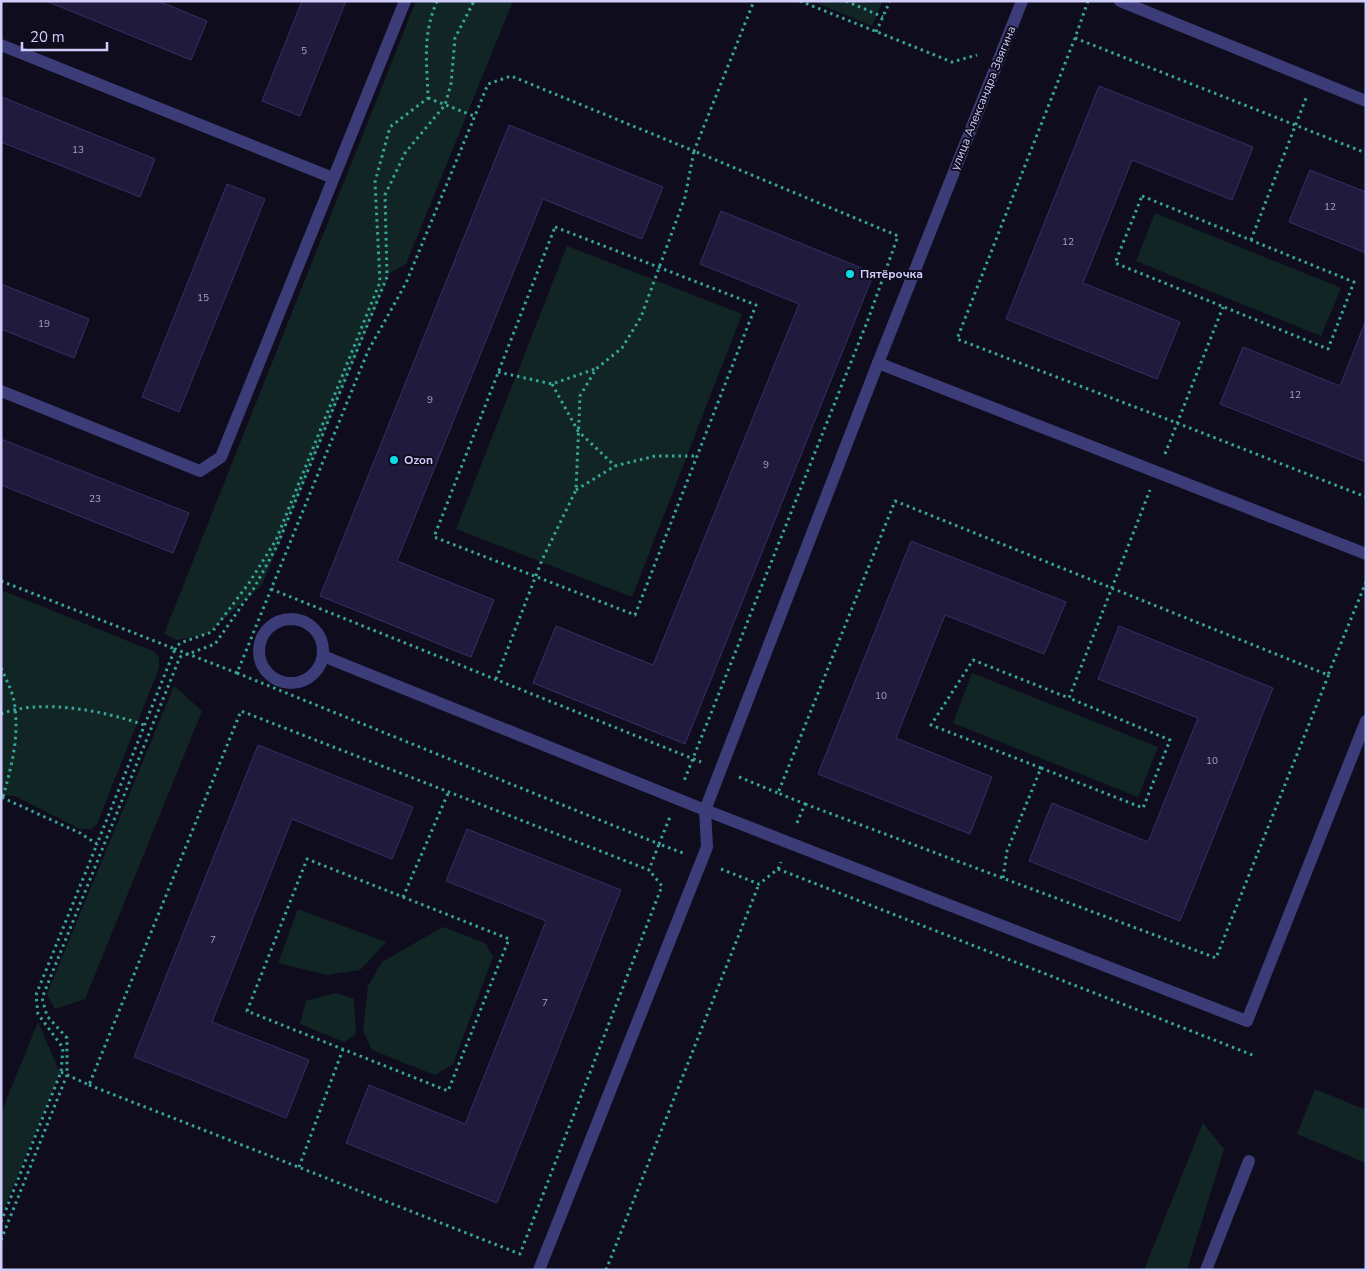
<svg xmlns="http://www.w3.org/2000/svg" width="1367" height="1271" viewBox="0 0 1367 1271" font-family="'Nunito Sans',sans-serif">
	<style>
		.green { fill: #112624 }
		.building { fill: #201b3c; stroke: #372e67 }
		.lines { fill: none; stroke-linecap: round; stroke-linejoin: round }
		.path { stroke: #36a69a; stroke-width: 3; stroke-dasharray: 2.5 4; stroke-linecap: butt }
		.service { stroke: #3c3c78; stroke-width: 12 }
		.minor { stroke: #3c3c78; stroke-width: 12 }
		.poi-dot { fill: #11d9e3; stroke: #0f0d1d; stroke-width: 2 }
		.labels { text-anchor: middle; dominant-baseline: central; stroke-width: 4; stroke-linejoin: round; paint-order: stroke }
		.number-label { font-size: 10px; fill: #a4a0cb }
		.street-label { font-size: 12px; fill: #d0cdfb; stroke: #0f0d1d }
		.poi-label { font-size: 12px; font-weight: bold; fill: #d0cdfb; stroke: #0f0d1d; text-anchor: start }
	</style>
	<rect width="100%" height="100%" fill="#0f0d1d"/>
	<!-- green -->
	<path class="green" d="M 416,1 L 513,1 L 406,264 L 390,273 L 262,585 L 207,634 L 177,640 L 164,634 Z
		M 812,1 L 883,1 L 872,26 Z
		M 1155,213 L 1341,288 L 1321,336 L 1136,261 Z
		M 567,246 L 742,314 L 632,597 L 456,529 Z
		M 1,590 L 155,652 L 159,658 L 159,668 L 97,824 L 91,829 L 80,829 L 15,796 L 1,795 Z
		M 972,673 L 1158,747 L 1138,797 L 953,723 Z
		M 174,686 L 202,711 L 85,999 L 55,1009 L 47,994 Z
		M 298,909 L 386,942 L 360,970 L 327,975 L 278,963 Z
		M 443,927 L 485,943 L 493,957 L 453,1064 L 435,1075 L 372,1050 L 363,1031 L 368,986 L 382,962 Z
		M 336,993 L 354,999 L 356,1034 L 344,1042 L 300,1024 L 306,1001 Z
		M 38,1022 L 60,1073 L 1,1216 L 1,1113 Z
		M 1315,1089 L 1366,1110 L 1366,1163 L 1297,1134 Z
		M 1203,1123 L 1224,1149 L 1187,1270 L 1144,1270 Z"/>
	<!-- building -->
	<path class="building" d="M 46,1 L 158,1 L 207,21 L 191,60 Z
		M 302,1 L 346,1 L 300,116 L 262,101 Z
		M 1099,86 L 1253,147 L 1232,200 L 1132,160 L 1083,283 L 1180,322 L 1157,379 L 1006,319 Z
		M 2,97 L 155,159 L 140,197 L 1,142 Z
		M 509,125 L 663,187 L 642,239 L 543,199 L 397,561 L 494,600 L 471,657 L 320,596 Z
		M 1310,170 L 1366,192 L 1366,253 L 1289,222 Z
		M 227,184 L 265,199 L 179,412 L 142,397 Z
		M 721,211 L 874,273 L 685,744 L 533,683 L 556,626 L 653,665 L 799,304 L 700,264 Z
		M 1,284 L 89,319 L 74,358 L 1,329 Z
		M 1366,320 L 1366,462 L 1220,404 L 1243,347 L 1340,386 Z
		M 1,439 L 189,513 L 173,553 L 1,485 Z
		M 911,541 L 1066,602 L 1044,654 L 945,615 L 896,738 L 992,777 L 970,834 L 818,774 Z
		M 1119,626 L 1273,688 L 1180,921 L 1029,861 L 1052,803 L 1148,842 L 1198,718 L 1098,679 Z
		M 258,745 L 413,807 L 392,859 L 292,819 L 212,1022 L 309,1060 L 286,1118 L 134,1057 Z
		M 467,829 L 621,890 L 497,1203 L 346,1143 L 369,1085 L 465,1124 L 546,921 L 446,881 Z"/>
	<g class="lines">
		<!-- path -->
		<path class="path" d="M 437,1 C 422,36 427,62 428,98 L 390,127 L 375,182 L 380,282 L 276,540 L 249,583 L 212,632 L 180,643 L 175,649 L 237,673 L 368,351 L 406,283 L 488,84 L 511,76 L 694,151 L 754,1
			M 800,1 L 952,62 L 977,55
			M 846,1 L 883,17
			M 1088,1 L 1075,38 L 957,339 L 1177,423 L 1366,497
			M 876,32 L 890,1
			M 1075,38 L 1366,153
			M 428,98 L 474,116
			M 1142,196 L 1354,282 L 1328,349 L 1115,263 Z
			M 555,227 L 756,305 L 635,615 L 434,537 Z
			M 1251,240 L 1306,98
			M 498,372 L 552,384 L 595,369
			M 552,384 L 578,431 L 615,466
			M 1165,454 L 1223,307
			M 576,490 L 615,466 L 655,456 L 697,456
			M 1,581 L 175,649 L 97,844 L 80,833 L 1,797
			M 271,589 L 701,762
			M 1,668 C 7,681 14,694 15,708 C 19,739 11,768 3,797
			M 237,673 L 659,844 L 670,817
			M 496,679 L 542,560 L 576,490 L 580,396 L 596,369 L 622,348 L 641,317 L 685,197 L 694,151 L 898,236 L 869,317 L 684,781
			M 1,714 C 41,698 105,711 144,725
			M 1041,768 L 931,725 L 973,660 L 1069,698
			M 739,777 L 778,793
			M 805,804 L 1216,958 L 1329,674
			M 797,823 L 805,804 L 778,793 L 895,501 L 1328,675 L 1366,582
			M 721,869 L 759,884 L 778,869 L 781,862
			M 778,869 L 1255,1056
			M 1003,878 L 1007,851 L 1041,768 L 1143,808 L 1170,740 L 1069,698 L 1150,490
			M 403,897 L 509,939 L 448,1091 L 247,1011 L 307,859 L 403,897 L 449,791
			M 61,1072 L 89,1085 L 241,711 L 649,870 L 659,844 L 683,853
			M 89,1085 L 520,1254 L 662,886 L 649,870
			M 299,1167 L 343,1049
			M 1,1222 L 61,1072 L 63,1048 L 38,1014 L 36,995 L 97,844
			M 1,1240 L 67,1075 L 67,1038 L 47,1016 L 42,998 L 180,657 L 215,644 L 254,588 L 277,546 L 387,277 L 385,195 L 405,153 L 445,105 L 451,84 L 455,38 L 474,1
			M 606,1270 L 759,884"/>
		<!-- service -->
		<path class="service" d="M 1120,1 L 1366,101
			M 878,363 L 1366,554
			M 1,391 L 200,471 L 221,457 L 405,1
			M259 651a32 32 0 1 1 64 0a32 32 0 1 1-64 0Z
			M 323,656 L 705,810 L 1247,1021 L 1366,721
			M 1206,1270 L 1249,1161"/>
		<!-- minor -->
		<path class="minor" d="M 1,45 L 333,178
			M 539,1270 L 707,847 L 705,810 L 878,363 L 1022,1"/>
	</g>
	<!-- markers -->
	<g class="poi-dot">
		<circle cx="850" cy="274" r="5"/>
		<circle cx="394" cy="460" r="5"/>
	</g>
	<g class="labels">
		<!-- number labels -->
		<g class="number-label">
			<text x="304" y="51">5</text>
			<text x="78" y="150">13</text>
			<text x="1330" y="207">12</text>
			<text x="1068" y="242">12</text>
			<text x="203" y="298">15</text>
			<text x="44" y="324">19</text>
			<text x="1295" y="395">12</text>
			<text x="430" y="400">9</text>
			<text x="766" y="465">9</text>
			<text x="95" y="499">23</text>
			<text x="881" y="696">10</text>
			<text x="1212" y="761">10</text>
			<text x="213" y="940">7</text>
			<text x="545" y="1003">7</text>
		</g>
		<!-- street labels -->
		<g class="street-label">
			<text transform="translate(983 98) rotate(-68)">улица Александра Звягина</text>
		</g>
		<!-- poi labels -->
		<g class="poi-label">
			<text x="860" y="274">Пятёрочка</text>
			<text x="404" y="460">Ozon</text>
		</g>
	</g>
	<!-- border -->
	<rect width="1367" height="1271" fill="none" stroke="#d0cdfb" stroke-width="5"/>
	<!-- scale -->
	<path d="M22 42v8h85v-8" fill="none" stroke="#d0cdfb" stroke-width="2.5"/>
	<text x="30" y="42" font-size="15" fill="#d0cdfb" stroke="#0f0d1d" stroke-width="4" paint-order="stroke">20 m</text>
</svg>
